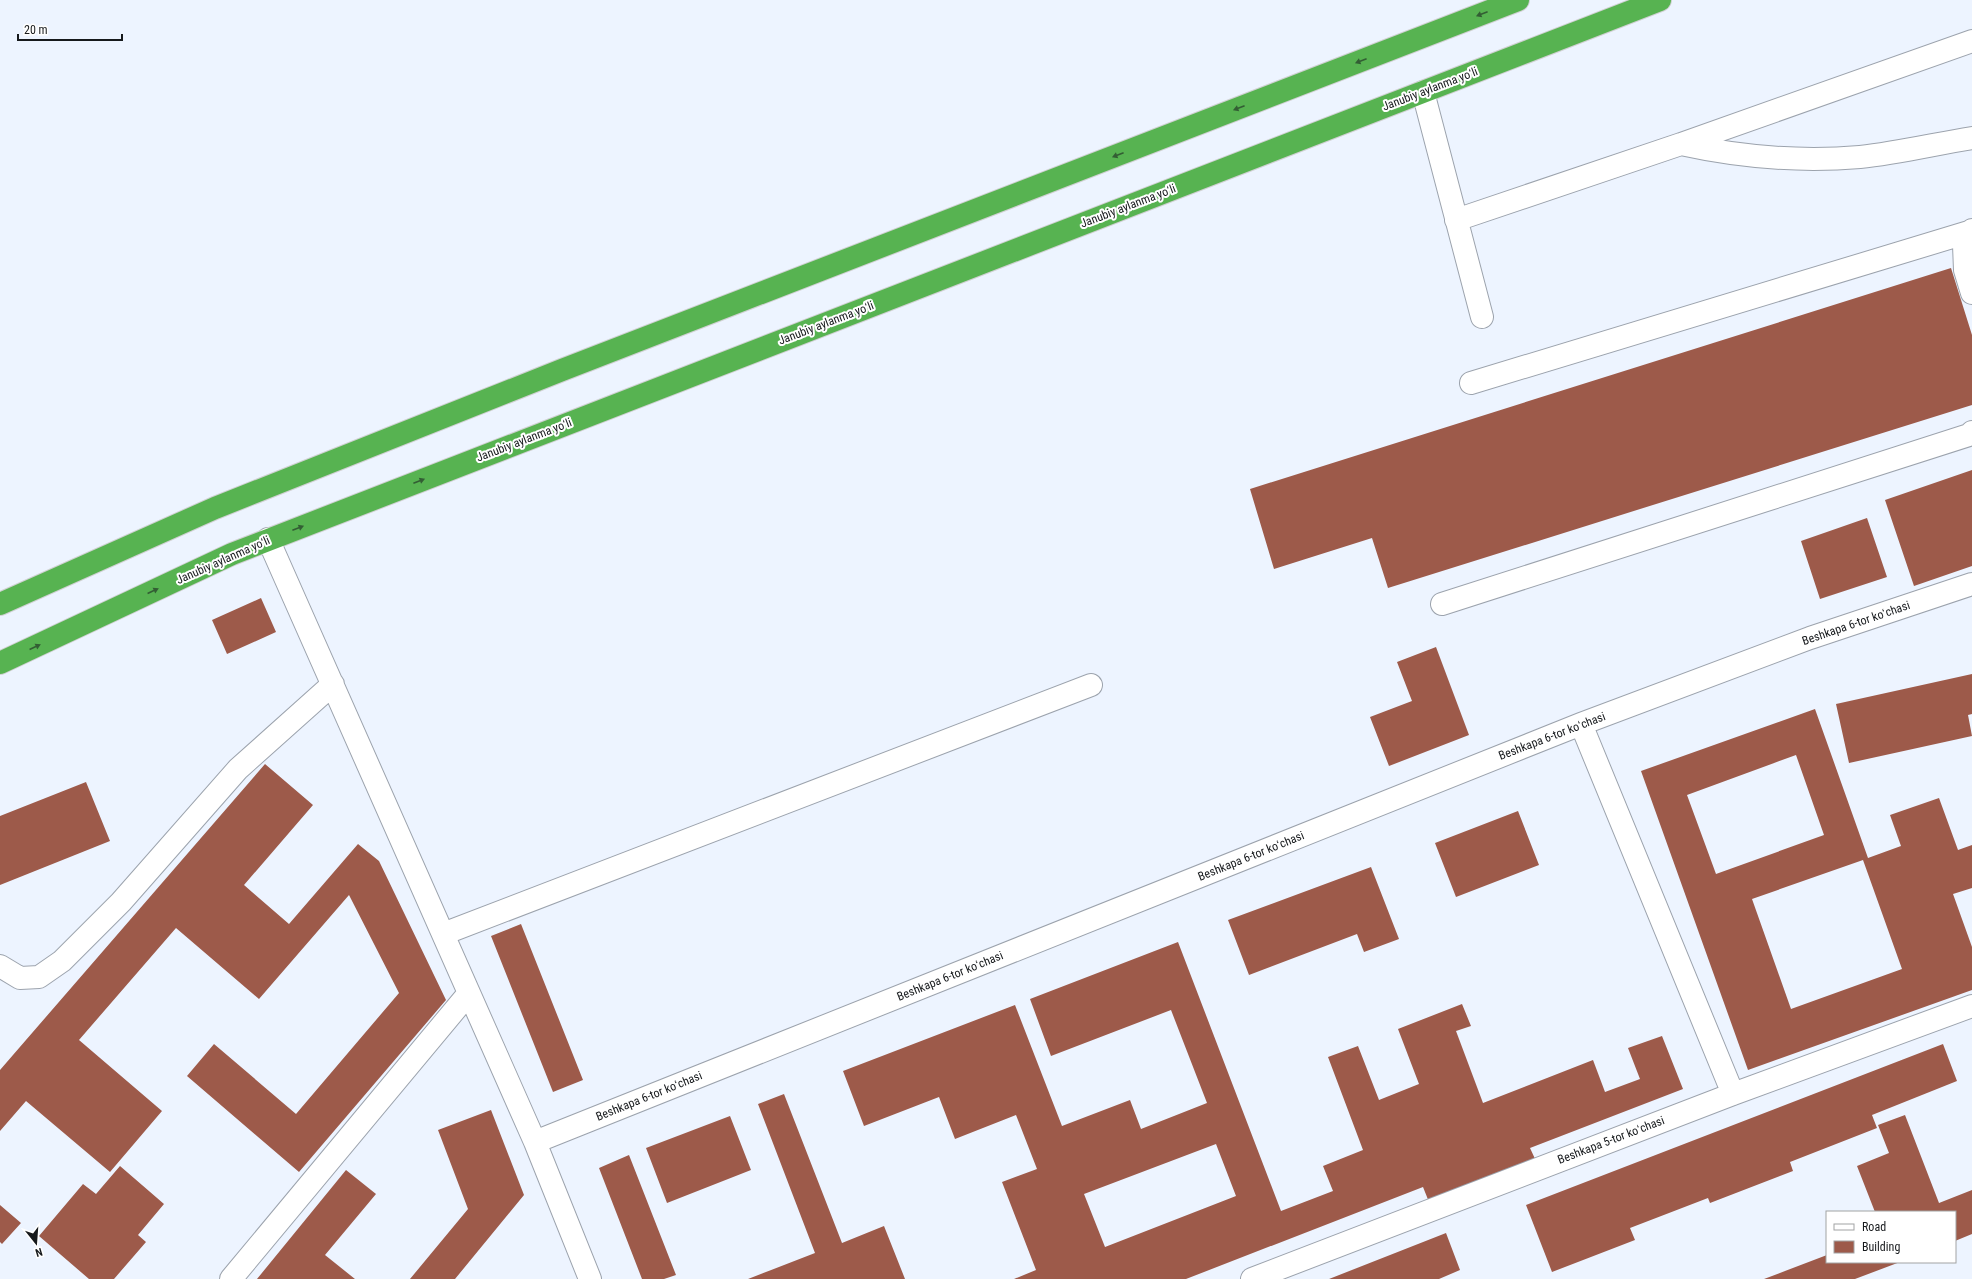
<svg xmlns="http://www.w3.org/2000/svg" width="1972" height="1279" viewBox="0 0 1972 1279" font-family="'Roboto Condensed',sans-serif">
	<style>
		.building { fill: #9d5a4a; fill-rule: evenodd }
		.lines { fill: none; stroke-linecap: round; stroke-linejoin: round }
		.minor-casing { stroke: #9ca3ad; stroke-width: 24 }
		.highway-casing { stroke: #d0d1d2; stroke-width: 24 }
		.minor { stroke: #fff; stroke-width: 22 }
		.highway { stroke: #57b351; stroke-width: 22 }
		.oneway { fill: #335e34 }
		.labels { text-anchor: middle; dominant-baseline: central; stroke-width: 4; stroke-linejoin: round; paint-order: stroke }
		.street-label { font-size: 12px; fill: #16191c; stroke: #fff }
	</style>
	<rect width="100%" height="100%" fill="#edf4ff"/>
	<!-- building -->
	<path class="building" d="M 1951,268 L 1972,335 L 1972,405 L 1388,588 L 1372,538 L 1274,569 L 1250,489 Z
		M 1972,470 L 1972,566 L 1914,586 L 1885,500 Z
		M 1867,518 L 1887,577 L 1820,599 L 1801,541 Z
		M 261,598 L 276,632 L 227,654 L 212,620 Z
		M 1436,647 L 1469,735 L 1389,766 L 1370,717 L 1412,701 L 1397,662 Z
		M 1972,674 L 1972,714 L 1968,715 L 1972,736 L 1849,763 L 1836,704 Z
		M 1815,709 L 1868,858 L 1901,846 L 1890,815 L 1939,798 L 1958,850 L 1972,845 L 1972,888 L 1953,894 L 1972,947 L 1972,990 L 1748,1070 L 1641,771 ZM 1796,755 L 1824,835 L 1716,874 L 1687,795 ZM 1863,860 L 1902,969 L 1791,1009 L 1752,899 Z
		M 265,764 L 313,805 L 244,885 L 289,924 L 358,844 L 379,861 L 446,1000 L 299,1172 L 187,1076 L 214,1044 L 296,1114 L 399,993 L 349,895 L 259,999 L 176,928 L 79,1040 L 162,1111 L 110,1172 L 26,1101 L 0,1131 L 0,1070 Z
		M 86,782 L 110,841 L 0,885 L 0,816 Z
		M 1518,811 L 1539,865 L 1456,897 L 1435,843 Z
		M 1371,867 L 1399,939 L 1364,952 L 1357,934 L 1249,975 L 1228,920 Z
		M 521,924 L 583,1080 L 553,1092 L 491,936 Z
		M 1178,942 L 1281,1211 L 1333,1191 L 1323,1166 L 1363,1150 L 1328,1057 L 1358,1046 L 1379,1100 L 1419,1084 L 1398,1029 L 1462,1004 L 1471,1026 L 1456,1031 L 1483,1103 L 1593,1060 L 1605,1092 L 1640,1079 L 1628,1048 L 1662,1036 L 1683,1089 L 1530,1148 L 1536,1161 L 1429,1202 L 1423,1187 L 1186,1279 L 1014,1279 L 1036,1270 L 1002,1182 L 1037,1169 L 1016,1115 L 955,1139 L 939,1097 L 864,1126 L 843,1071 L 1015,1005 L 1062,1126 L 1130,1100 L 1141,1129 L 1207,1103 L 1171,1010 L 1051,1056 L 1030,999 ZM 1216,1144 L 1236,1196 L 1105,1247 L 1084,1194 Z
		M 1943,1044 L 1957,1081 L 1872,1115 L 1877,1128 L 1790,1162 L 1793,1171 L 1710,1203 L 1708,1198 L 1630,1228 L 1635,1240 L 1552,1272 L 1526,1205 Z
		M 784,1094 L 842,1243 L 884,1226 L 905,1279 L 748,1279 L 815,1253 L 758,1104 Z
		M 491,1110 L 524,1195 L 455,1279 L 410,1279 L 468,1209 L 438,1130 Z
		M 1905,1115 L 1939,1203 L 1972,1190 L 1972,1234 L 1955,1241 L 1955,1212 L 1875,1212 L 1857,1166 L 1889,1153 L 1878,1125 Z
		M 730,1116 L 751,1170 L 667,1203 L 646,1148 Z
		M 629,1155 L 676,1275 L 664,1279 L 642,1279 L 599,1168 Z
		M 120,1166 L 164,1204 L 138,1235 L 146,1242 L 114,1279 L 89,1279 L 39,1236 L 83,1184 L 96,1194 Z
		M 346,1170 L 376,1194 L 325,1255 L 355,1279 L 257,1279 Z
		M 0,1205 L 21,1223 L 2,1244 L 0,1242 Z
		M 1446,1233 L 1460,1270 L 1439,1279 L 1329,1279 Z
		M 1827,1255 L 1827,1262 L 1900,1262 L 1855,1279 L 1764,1279 Z"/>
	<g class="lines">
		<!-- minor casing -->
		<g class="minor-casing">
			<path id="minor" d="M 1423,92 L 1482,317
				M 1681,144 L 1972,41
				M 1456,220 L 1681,144 C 1740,157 1800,162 1860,157 C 1898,153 1935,144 1972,138
				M 1972,230 L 1964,245 L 1965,270 L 1972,293
				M 1471,383 L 1972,231
				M 268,539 L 535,1142 L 590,1279
				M 1442,604 L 1969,435 L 1972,432
				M 1581,724 L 1733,1094
				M 443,934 L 1091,685
				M 0,966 L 20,978 L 39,977 L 62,961 L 121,902 L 238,769 L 333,684
				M 535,1142 L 1581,724 L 1810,638 L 1972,584
				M 231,1279 L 469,993
				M 1252,1279 L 1733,1094 L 1972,1006"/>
		</g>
		<!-- highway casing -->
		<g class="highway-casing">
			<path id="highway" d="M 0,604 L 215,508 L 562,370 L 1518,0
				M 0,663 L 232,554 L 1660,0"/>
		</g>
		<!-- minor -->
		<use href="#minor" class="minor"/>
		<!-- highway -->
		<use href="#highway" class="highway"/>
	</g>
	<!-- one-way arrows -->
	<defs><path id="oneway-solid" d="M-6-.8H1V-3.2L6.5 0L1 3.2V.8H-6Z"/></defs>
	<g class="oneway">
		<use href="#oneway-solid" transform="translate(1482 14) rotate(159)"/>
		<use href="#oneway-solid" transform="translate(1361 61) rotate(159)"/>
		<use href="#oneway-solid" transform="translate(1239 108) rotate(159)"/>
		<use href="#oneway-solid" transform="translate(1118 155) rotate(159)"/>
		<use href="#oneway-solid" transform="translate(419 481) rotate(-21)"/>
		<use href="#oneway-solid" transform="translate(298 528) rotate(-21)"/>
		<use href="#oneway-solid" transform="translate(153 591) rotate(-25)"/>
		<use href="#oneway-solid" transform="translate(35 647) rotate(-25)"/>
	</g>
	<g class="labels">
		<!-- street labels -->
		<g class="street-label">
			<text transform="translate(1430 89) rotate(-21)">Janubiy aylanma yoʻli</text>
			<text transform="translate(1128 206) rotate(-21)">Janubiy aylanma yoʻli</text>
			<text transform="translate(826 323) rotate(-21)">Janubiy aylanma yoʻli</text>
			<text transform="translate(524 440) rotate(-21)">Janubiy aylanma yoʻli</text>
			<text transform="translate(223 560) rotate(-24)">Janubiy aylanma yoʻli</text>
			<text transform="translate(1856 623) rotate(-19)">Beshkapa 6-tor koʻchasi</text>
			<text transform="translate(1552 736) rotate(-21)">Beshkapa 6-tor koʻchasi</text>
			<text transform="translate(1251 856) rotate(-22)">Beshkapa 6-tor koʻchasi</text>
			<text transform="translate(950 976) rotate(-22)">Beshkapa 6-tor koʻchasi</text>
			<text transform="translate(649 1096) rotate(-22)">Beshkapa 6-tor koʻchasi</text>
			<text transform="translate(1611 1140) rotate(-21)">Beshkapa 5-tor koʻchasi</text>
		</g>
	</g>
	<!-- legend -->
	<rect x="1826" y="1211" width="130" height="52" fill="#ffffff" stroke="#a2a3a4"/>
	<rect x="1834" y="1224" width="20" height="6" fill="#ffffff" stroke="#a2a3a4"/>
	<text x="1862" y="1231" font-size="12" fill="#16191c">Road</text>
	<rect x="1834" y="1241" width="20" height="12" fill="#9d5a4a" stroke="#a2a3a4"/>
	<text x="1862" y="1251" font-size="12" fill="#16191c">Building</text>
	<!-- north arrow -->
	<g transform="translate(36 1243) rotate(163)" stroke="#ffffff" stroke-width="3" paint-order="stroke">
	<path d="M0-3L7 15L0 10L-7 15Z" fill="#16191c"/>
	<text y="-6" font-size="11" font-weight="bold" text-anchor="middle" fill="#16191c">N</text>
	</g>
	<!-- scale -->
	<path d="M18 34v6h104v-6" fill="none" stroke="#16191c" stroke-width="2"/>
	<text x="24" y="34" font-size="12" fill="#16191c" stroke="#ffffff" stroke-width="3" paint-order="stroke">20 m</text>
</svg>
